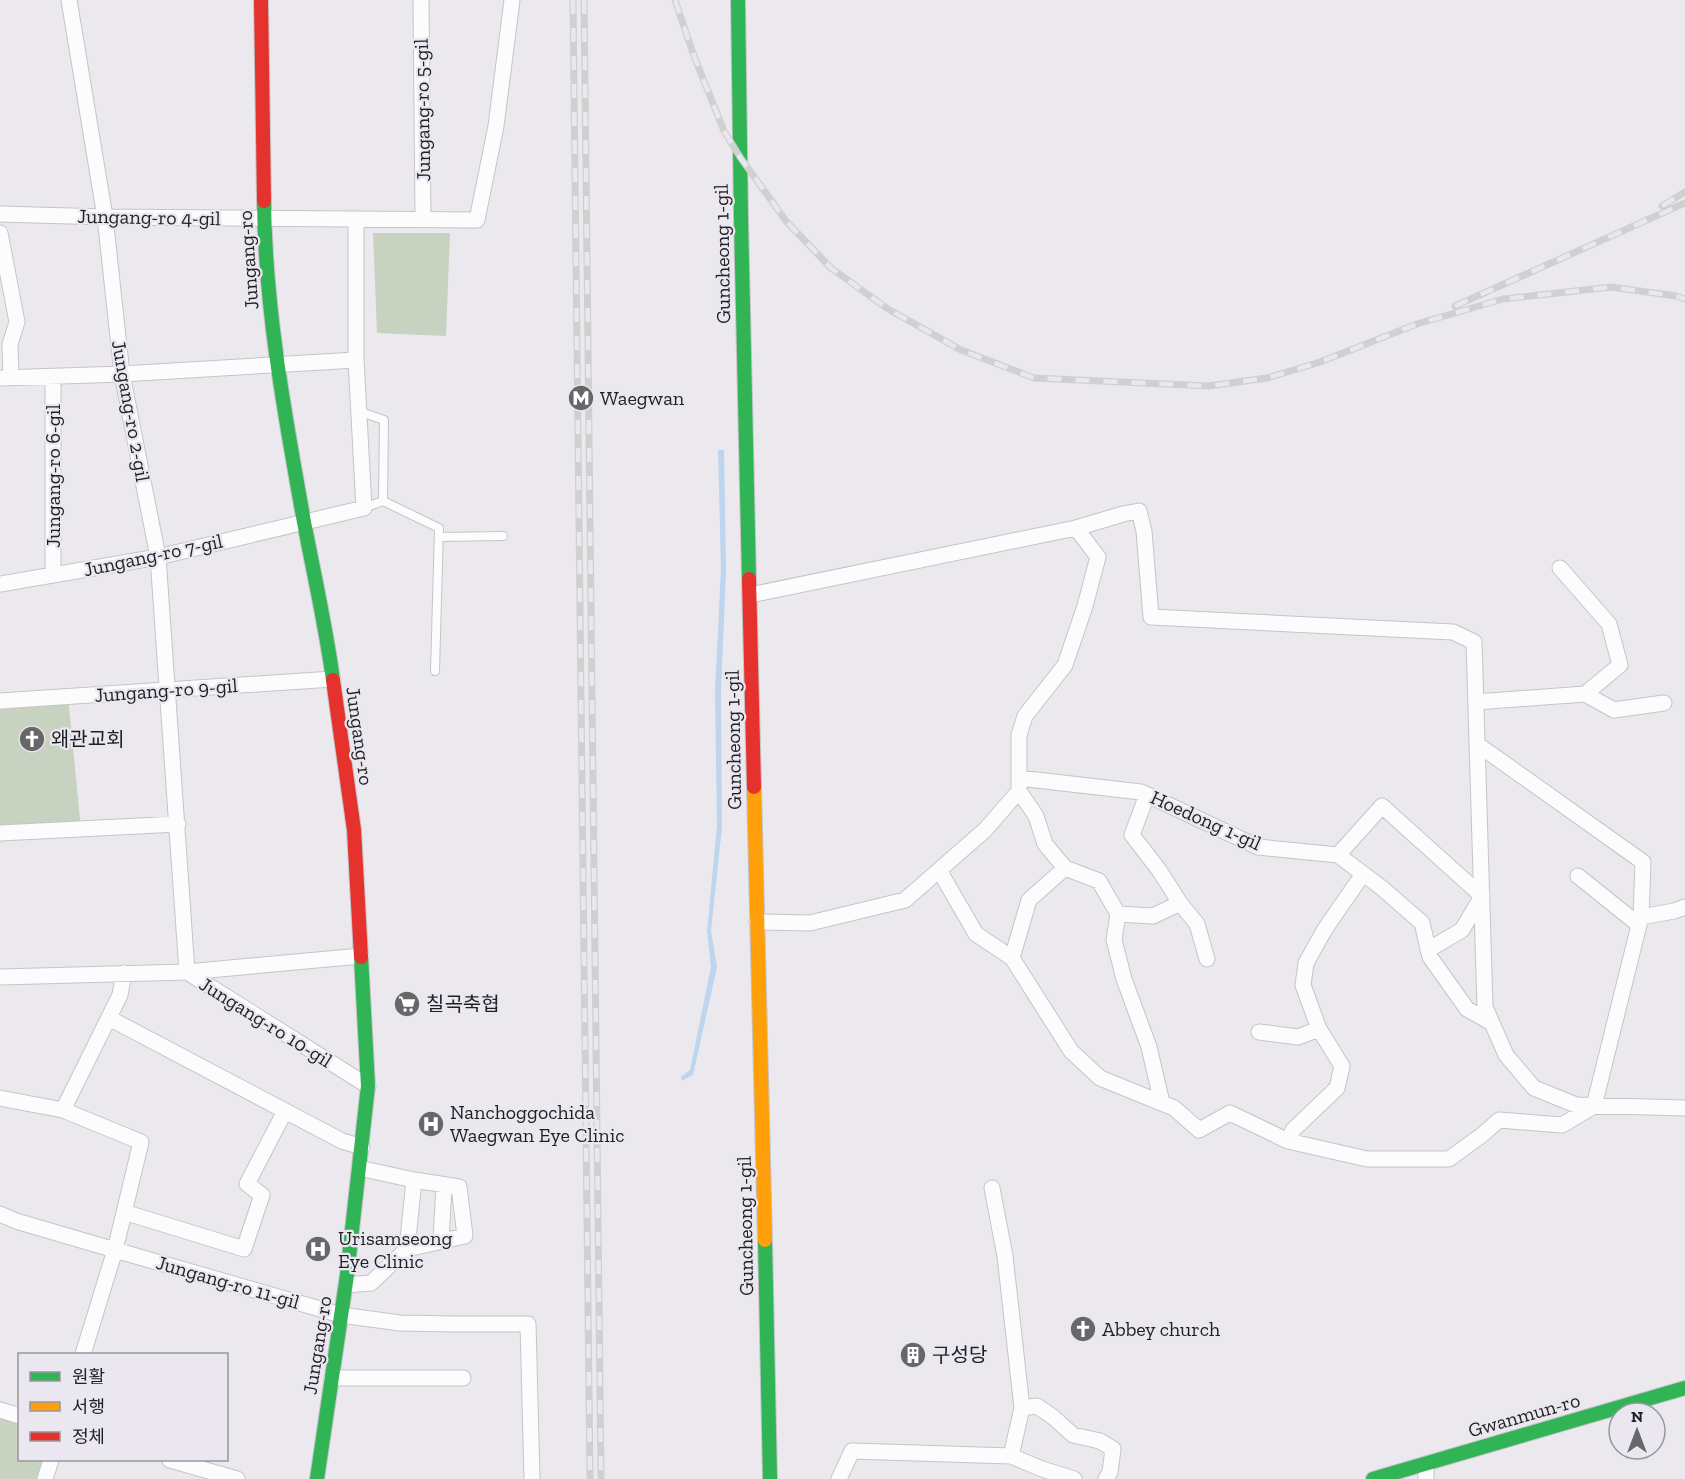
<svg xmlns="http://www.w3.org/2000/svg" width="1685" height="1479" viewBox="0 0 1685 1479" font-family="'Zilla Slab','Noto Sans KR',serif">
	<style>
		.green { fill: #c7d2c0 }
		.water { fill: #bdd5ee }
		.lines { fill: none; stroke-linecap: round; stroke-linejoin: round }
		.lane-casing { stroke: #c6c4c8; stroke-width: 10 }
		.street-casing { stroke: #c6c4c8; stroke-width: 17 }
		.fast-casing { stroke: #c6c4c8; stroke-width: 16 }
		.slow-casing { stroke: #c6c4c8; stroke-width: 16 }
		.jam-casing { stroke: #c6c4c8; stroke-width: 16 }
		.lane { stroke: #fcfcfc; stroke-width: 8 }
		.street { stroke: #fcfcfc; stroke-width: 15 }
		.fast { stroke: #30b455; stroke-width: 14 }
		.slow { stroke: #ff9f0a; stroke-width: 14 }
		.jam { stroke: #e5322d; stroke-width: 14 }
		.rail-casing { stroke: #d0d0d0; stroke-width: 7 }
		.rail { stroke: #eae7f0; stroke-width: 4.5; stroke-dasharray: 14; stroke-linecap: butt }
		.labels { text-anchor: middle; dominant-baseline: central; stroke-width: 4.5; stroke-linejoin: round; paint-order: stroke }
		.street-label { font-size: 20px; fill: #201f22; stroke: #eae7f0 }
		.poi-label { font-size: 20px; fill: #201f22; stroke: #eae7f0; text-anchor: start }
	</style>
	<rect width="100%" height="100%" fill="#ebe9ee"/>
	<!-- green -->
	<path class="green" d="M 373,233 L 450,233 L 446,336 L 377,333 Z
		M 68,697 L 81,829 L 0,833 L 0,701 Z
		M 0,1410 L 19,1416 L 20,1460 L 51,1460 L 45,1479 L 0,1479 Z"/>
	<!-- water -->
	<path class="water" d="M 718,450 L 724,450 L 726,570 L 721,690 L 722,827 L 711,931 L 717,967 L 693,1075 L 682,1081 L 681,1077 L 690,1070 L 711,967 L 707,932 L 717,825 L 715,690 L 721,569 Z"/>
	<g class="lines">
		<!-- lane casing -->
		<g class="lane-casing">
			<path id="lane" d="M 358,411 L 384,420 L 383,501 L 364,508
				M 383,501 L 439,528 L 435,671
				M 439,537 L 503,536"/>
		</g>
		<!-- street casing -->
		<g class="street-casing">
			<path id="street" d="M 69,0 L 105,217 L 122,374 L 158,557 L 187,972
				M 421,0 L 423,219
				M 0,214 L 105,217 L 477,220 L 496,126 L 512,0
				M 0,233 L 17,322 L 10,344 L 11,378
				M 0,378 L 122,374 L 356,360 L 356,219
				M 1076,528 L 1123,514 L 1139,511 L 1144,531 L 1151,617 L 1453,632 L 1474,642 L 1485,1007 L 1506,1055 L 1534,1088 L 1576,1105 L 1685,1108
				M 53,575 L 53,377
				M 0,584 L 158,557 L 364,508 L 356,360
				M 750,595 L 1076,528 L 1098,557 L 1085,606 L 1065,665 L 1025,716 L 1019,735 L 1019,791 L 985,830 L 905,900 L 810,923 L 757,922
				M 1585,694 L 1614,710 L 1664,703
				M 0,701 L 333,679
				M 1476,702 L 1585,694 L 1620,665 L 1609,624 L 1560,568
				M 1019,778 L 1141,792 L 1258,847 L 1338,855 L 1382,888 L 1422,923 L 1430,957 L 1467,1009 L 1492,1023
				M 1019,791 L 1036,816 L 1045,844 L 1065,868 L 1099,881 L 1118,914 L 1114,940 L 1124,979 L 1149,1047 L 1162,1103
				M 1147,795 L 1132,835 L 1159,870 L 1180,903 L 1197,924 L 1207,959
				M 0,833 L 178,824
				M 1338,855 L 1382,806 L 1482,896 L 1462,930 L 1428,950
				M 939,870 L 976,934 L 1012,958 L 1071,1051 L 1100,1078 L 1174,1108 L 1199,1130 L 1230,1113 L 1288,1141 L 1367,1159 L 1449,1159 L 1482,1135 L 1499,1120 L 1562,1125 L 1594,1106 L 1641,917 L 1643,862 L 1477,744
				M 1578,876 L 1639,925
				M 1118,914 L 1153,916 L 1180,903
				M 1641,917 L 1674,911 L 1685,907
				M 1012,958 L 1029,900 L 1065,868
				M 187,972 L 368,1086
				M 0,977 L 187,972 L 361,956
				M 109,1018 L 342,1141 L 362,1147
				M 1259,1032 L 1298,1037 L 1319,1029
				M 0,1098 L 63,1110 L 141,1142 L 115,1250 L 83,1354
				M 63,1110 L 120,995 L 124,973
				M 1288,1141 L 1293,1130 L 1337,1088 L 1342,1066 L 1319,1029 L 1303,985 L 1306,963 L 1325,929 L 1363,874
				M 124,1212 L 244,1249 L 262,1195 L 247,1184 L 285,1111
				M 0,1214 L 16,1221 L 115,1250 L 341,1315 L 400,1323 L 454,1324 L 528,1324 L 532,1479
				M 441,1241 L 444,1185
				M 407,1249 L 465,1236 L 459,1187 L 414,1180
				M 346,1285 L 371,1283 L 407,1249 L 414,1180 L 359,1168
				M 332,1378 L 463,1378
				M 1022,1408 L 1037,1406 L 1053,1417 L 1073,1435 L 1100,1441 L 1113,1449 L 1110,1472 L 1106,1479
				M 0,1410 L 20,1416
				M 1011,1456 L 1042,1469 L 1074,1479
				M 170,1460 L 237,1479
				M 1426,1464 L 1426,1479
				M 45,1479 L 51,1460
				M 839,1479 L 852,1451 L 1011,1456 L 1022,1408 L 1005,1256 L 992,1188"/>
		</g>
		<!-- fast casing -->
		<g class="fast-casing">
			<path id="fast" d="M 738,0 L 741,219 L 749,579
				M 264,201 C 265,309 285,416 304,522 C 314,575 326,627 333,680
				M 765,1240 L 770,1479
				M 317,1479 L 347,1275 L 368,1086 L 361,957
				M 1373,1479 L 1685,1388"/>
		</g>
		<!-- slow casing -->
		<g class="slow-casing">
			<path id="slow" d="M 754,787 L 765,1240"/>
		</g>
		<!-- jam casing -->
		<g class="jam-casing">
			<path id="jam" d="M 261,0 L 264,201
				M 749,579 L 754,787
				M 333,680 L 354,830 L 361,957"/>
		</g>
		<!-- lane -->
		<use href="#lane" class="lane"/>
		<!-- street -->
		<use href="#street" class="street"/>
		<!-- fast -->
		<use href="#fast" class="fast"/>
		<!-- slow -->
		<use href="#slow" class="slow"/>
		<!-- jam -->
		<use href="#jam" class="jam"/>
		<!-- rail casing -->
		<g class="rail-casing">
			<path id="rail" d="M 573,0 L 590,1479
				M 584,0 L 601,1479
				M 675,0 L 694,56 L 724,131 L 740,157 L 786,221 L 831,268 L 888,309 L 961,350 L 1034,378 L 1209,386 L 1267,378 L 1320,362 L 1417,324 L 1503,299 L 1611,287 L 1676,296 L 1685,299
				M 1662,206 L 1685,192
				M 1455,306 L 1685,203"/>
		</g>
		<!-- rail -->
		<use href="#rail" class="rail"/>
	</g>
	<!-- icons -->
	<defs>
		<g id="metro-disc" transform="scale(1.35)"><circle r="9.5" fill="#676669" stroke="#eae7f0"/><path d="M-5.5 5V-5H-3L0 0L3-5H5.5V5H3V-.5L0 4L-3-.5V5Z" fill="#fff"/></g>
		<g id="church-disc" transform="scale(1.35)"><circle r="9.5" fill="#676669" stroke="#eae7f0"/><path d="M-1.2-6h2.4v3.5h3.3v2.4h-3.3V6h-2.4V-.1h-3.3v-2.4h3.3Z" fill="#fff"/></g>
		<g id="supermarket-disc" transform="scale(1.35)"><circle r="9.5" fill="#676669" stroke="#eae7f0"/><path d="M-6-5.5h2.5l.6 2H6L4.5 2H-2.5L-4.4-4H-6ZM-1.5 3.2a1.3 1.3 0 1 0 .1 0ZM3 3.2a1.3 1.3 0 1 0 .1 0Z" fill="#fff"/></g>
		<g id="hospital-disc" transform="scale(1.35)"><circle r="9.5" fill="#676669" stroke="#eae7f0"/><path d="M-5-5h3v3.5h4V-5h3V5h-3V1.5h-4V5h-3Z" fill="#fff"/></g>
		<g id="building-disc" transform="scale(1.35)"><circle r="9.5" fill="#676669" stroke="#eae7f0"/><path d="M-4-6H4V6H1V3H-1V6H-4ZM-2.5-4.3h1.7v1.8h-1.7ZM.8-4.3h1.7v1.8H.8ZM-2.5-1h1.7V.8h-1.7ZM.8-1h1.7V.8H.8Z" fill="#fff"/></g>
	</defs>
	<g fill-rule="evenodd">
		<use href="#metro-disc" x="581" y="398"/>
		<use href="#church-disc" x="32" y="739"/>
		<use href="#supermarket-disc" x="407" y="1004"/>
		<use href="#hospital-disc" x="431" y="1124"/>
		<use href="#hospital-disc" x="318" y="1249"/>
		<use href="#church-disc" x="1083" y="1329"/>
		<use href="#building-disc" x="913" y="1355"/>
	</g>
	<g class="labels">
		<!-- street labels -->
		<g class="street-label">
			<text transform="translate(422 110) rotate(-91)">Jungang-ro 5-gil</text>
			<text transform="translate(149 217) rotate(1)">Jungang-ro 4-gil</text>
			<text transform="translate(722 254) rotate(-91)">Guncheong 1-gil</text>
			<text transform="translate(248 260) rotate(-94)">Jungang-ro</text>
			<text transform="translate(131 411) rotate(80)">Jungang-ro 2-gil</text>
			<text transform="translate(53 476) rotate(-90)">Jungang-ro 6-gil</text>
			<text transform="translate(153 555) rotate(-12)">Jungang-ro 7-gil</text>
			<text transform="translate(166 690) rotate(-4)">Jungang-ro 9-gil</text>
			<text transform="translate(360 736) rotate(82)">Jungang-ro</text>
			<text transform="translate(733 740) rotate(-91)">Guncheong 1-gil</text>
			<text transform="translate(1206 820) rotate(24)">Hoedong 1-gil</text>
			<text transform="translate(266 1022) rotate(32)">Jungang-ro 10-gil</text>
			<text transform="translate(745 1226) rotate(-91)">Guncheong 1-gil</text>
			<text transform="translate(228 1282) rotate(16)">Jungang-ro 11-gil</text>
			<text transform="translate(317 1345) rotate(-81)">Jungang-ro</text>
			<text transform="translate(1524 1415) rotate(-16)">Gwanmun-ro</text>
		</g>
		<!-- poi labels -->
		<g class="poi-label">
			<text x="600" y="398">Waegwan</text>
			<text x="51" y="739">왜관교회</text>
			<text x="426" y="1004">칠곡축협</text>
			<text x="450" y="1112">Nanchoggochida<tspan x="450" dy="23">Waegwan Eye Clinic</tspan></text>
			<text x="338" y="1238">Urisamseong<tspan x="338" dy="23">Eye Clinic</tspan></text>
			<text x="1102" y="1329">Abbey church</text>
			<text x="932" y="1355">구성당</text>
		</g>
	</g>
	<!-- legend -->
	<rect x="18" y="1353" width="210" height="108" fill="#eae7f0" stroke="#99979e" stroke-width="1.5"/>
	<rect x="30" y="1372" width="30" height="9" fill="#30b455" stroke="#99979e" stroke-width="1.5"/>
	<text x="72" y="1383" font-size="18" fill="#201f22">원활</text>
	<rect x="30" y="1402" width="30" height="9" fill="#ff9f0a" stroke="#99979e" stroke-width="1.5"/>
	<text x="72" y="1413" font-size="18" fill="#201f22">서행</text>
	<rect x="30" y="1432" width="30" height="9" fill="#e5322d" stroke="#99979e" stroke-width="1.5"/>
	<text x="72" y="1443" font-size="18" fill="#201f22">정체</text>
	<!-- north arrow -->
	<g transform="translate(1637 1431)"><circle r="28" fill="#eae7f0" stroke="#99979e" stroke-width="1.5"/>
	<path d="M0-4.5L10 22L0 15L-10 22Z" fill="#676669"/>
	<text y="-9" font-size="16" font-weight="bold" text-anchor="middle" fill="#201f22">N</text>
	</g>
</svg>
